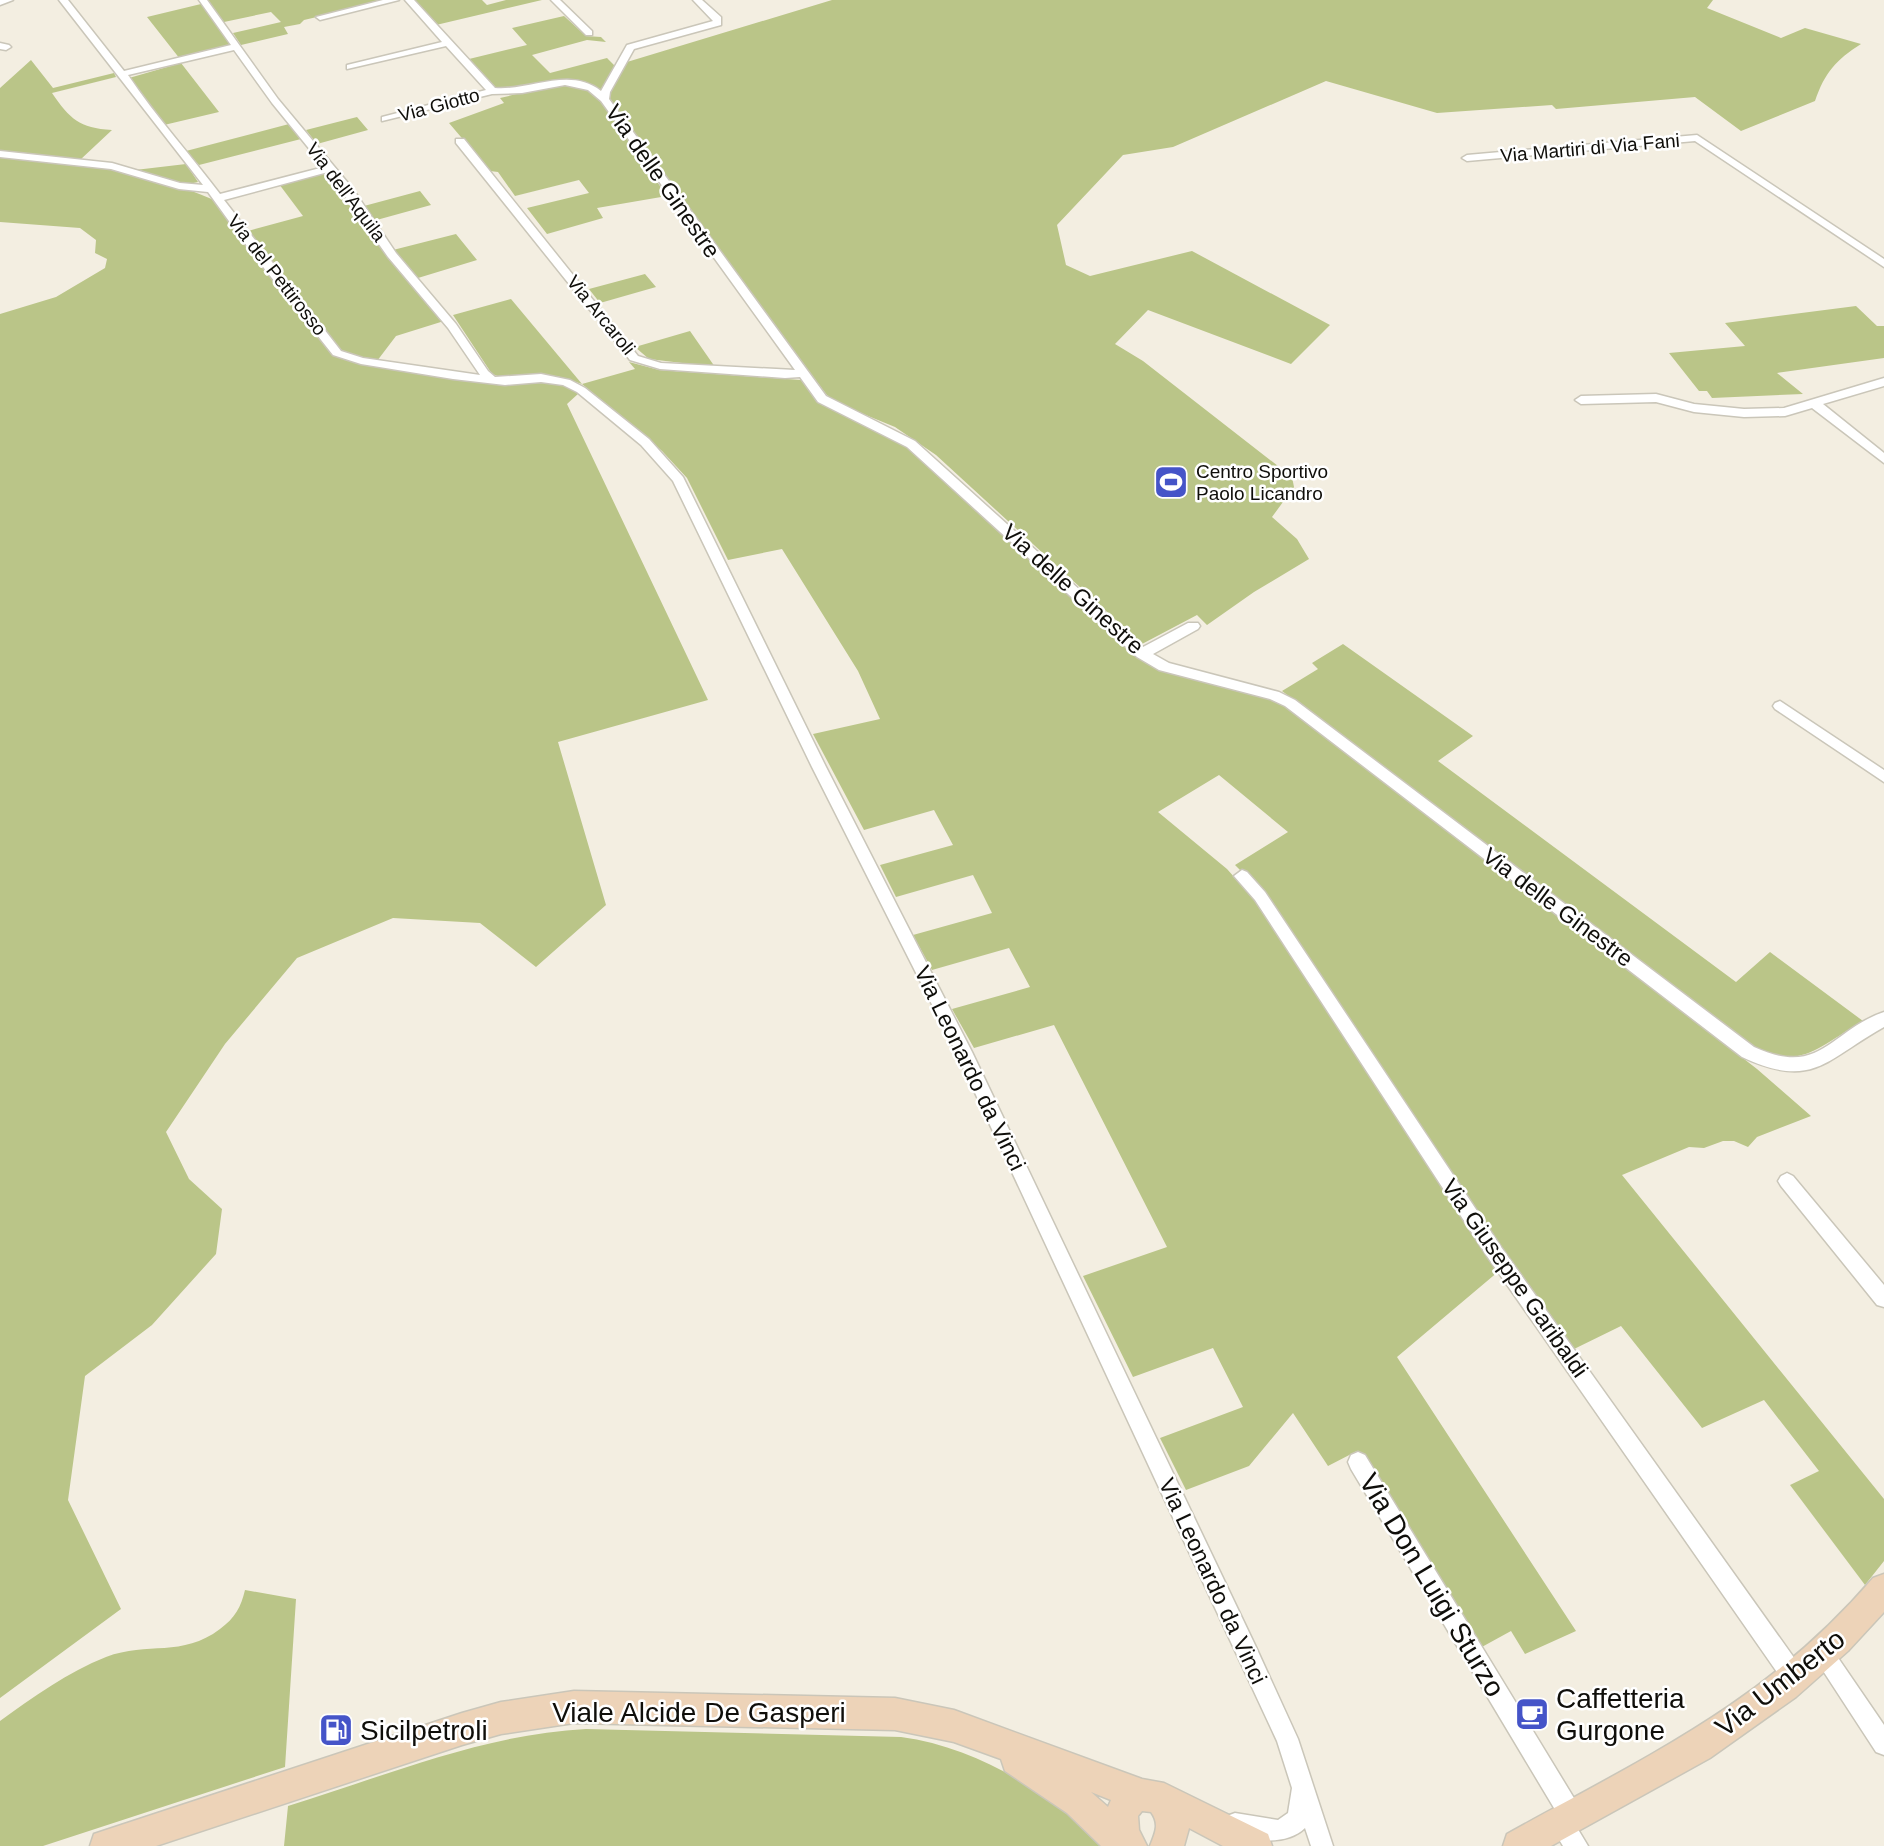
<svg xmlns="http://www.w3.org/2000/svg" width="1884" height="1846" viewBox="0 0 1884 1846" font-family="Arial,sans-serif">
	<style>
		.green { fill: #bac588 }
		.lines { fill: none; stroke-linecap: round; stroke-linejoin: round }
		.street-casing { stroke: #cac6b9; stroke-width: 3 }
		.secondary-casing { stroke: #cac6b9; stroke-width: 3 }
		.street { fill: #fff; fill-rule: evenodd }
		.secondary { fill: #edd3b8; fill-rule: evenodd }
		.labels { text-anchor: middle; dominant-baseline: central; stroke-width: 5; stroke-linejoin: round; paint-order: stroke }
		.far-street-label { font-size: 19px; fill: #0f0e0a; stroke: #fff }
		.far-poi-label { font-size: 19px; fill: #0f0e0a; stroke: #fff; text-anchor: start }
		.street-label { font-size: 23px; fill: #0f0e0a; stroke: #fff }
		.near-street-label { font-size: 28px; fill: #0f0e0a; stroke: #fff }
		.near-poi-label { font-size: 28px; fill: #0f0e0a; stroke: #fff; text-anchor: start }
	</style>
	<rect width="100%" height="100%" fill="#f3eee1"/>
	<!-- green -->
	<path class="green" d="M 207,0 L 389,0 L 304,20 L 300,24 L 284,27 L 288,34 L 241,45 L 233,33 L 281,22 L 271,12 L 224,22 Z
		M 413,0 L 482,0 L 487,5 L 506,0 L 542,0 L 436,25 Z
		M 832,0 L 1713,0 L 1707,8 L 1781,38 L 1805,28 L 1861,44 C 1836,60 1825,72 1815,101 L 1741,131 L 1695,97 L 1556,109 L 1552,105 L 1437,113 L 1326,81 L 1173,147 L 1123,155 L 1057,225 L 1066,265 L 1090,276 L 1192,251 L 1330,325 L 1291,364 L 1148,310 L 1115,344 L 1143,361 L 1292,477 L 1294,487 L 1272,517 L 1297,539 L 1309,559 L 1254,592 L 1207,625 L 1197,615 L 1142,644 L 936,455 L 895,427 L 834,402 L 826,394 L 608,101 L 609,92 L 627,62 Z
		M 201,4 L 232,45 L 180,59 L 147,17 Z
		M 564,16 L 586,36 L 601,37 L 606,42 L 587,40 L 532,55 L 550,73 L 607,58 L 616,67 L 601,90 C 575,70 531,86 501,90 L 493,87 L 469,59 L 527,45 L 512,28 Z
		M 31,60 L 53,88 L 114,73 L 116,77 L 52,93 C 70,119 79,128 112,130 L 80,160 L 0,151 L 0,88 Z
		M 181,63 L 219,112 L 164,125 L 129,78 Z
		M 559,84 L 582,85 L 595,93 L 667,196 L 597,208 L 603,218 L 547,234 L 527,208 L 589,193 L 579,180 L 515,196 L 498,172 L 490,171 L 449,123 L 504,103 L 500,98 Z
		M 357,117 L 368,130 L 317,144 L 306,130 Z
		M 289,124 L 301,139 L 199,165 L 186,151 Z
		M 0,155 C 73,163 147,170 214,200 L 340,357 L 374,365 L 486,382 L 560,383 L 579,393 L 567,404 L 708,700 L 558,742 L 606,905 L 536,967 L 480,923 L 393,918 L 297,958 L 225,1044 L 166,1132 L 189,1179 L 222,1209 L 216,1254 L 152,1325 L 85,1376 L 68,1500 L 121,1609 L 0,1698 L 0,314 L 56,297 L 105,268 L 107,259 L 95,253 L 96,240 L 80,228 L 0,222 Z
		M 186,164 L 198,182 L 184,185 L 135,170 Z
		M 327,171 L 346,192 L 444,321 L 396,336 L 377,361 L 355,357 L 341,351 L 248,231 L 303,216 L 279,184 Z
		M 420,191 L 431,205 L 373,221 L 364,206 Z
		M 456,234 L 477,260 L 418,278 L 393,250 Z
		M 645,274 L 656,287 L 600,303 L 589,289 Z
		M 511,299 L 582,384 L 635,369 L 629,362 L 659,370 L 801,380 L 822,405 L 892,435 L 907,446 L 1141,658 L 1257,693 L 1286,705 L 1757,1069 L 1811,1116 L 1757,1137 L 1748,1147 L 1734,1141 L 1723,1141 L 1704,1148 L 1689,1147 L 1622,1175 L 1884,1499 L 1884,1561 L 1865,1585 L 1790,1485 L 1819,1471 L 1764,1400 L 1702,1428 L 1621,1326 L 1572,1350 L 1510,1265 L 1265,895 L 1235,865 L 1288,832 L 1219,775 L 1158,812 L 1227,869 L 1252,897 L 1499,1271 L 1397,1357 L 1576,1631 L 1525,1654 L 1511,1631 L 1480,1648 L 1357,1451 L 1328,1466 L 1293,1413 L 1249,1466 L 1186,1490 L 1160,1438 L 1243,1407 L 1213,1348 L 1133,1377 L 1083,1276 L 1167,1247 L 1054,1025 L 974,1048 L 952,1009 L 1030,987 L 1009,948 L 932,970 L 913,935 L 992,913 L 973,875 L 896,897 L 880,865 L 953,845 L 934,810 L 864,830 L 813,734 L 880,719 L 858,671 L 782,549 L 728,560 L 687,478 L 662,451 L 582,384 L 557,376 L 503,378 L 492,374 L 453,315 Z
		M 1856,306 L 1877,326 L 1884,326 L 1884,358 L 1777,373 L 1803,394 L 1712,398 L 1707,391 L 1699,391 L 1669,353 L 1745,346 L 1725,323 Z
		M 690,331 L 715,367 L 649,359 L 635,347 Z
		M 1343,644 L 1473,736 L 1438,761 L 1736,982 L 1770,952 L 1863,1021 C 1807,1054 1798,1074 1736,1036 L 1282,691 L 1318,669 L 1312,663 Z
		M 245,1590 L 296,1599 L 285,1767 L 43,1846 L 0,1846 L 0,1721 C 33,1697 68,1672 106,1657 C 148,1641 182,1658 220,1629 C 235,1618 241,1607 245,1590 Z
		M 586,1729 L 901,1737 C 982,1748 1049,1795 1111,1846 L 284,1846 L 288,1806 C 385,1776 484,1734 586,1729 Z"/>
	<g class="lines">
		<!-- street casing -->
		<g class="street-casing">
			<path id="street" d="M 0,0 L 13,0 L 0,5 Z
				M 59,0 L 68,0 L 124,71 L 231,45 L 199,0 L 207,0 L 278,99 L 353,189 L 396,253 L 456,324 L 488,371 L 495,377 L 541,374 L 570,380 L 585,388 L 649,439 L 683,477 L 826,767 L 972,1052 L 1255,1645 L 1298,1739 L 1333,1846 L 1311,1846 L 1305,1828 C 1287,1846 1250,1842 1227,1832 L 1224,1824 L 1227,1816 L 1235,1813 L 1278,1820 L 1288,1813 L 1292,1788 L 1277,1741 L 956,1052 L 812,767 L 673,481 L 641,445 L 577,392 L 563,385 L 541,382 L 505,385 L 453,379 L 361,364 L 333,355 L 252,253 L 208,192 L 179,189 L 111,169 L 0,157 L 0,151 L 112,163 L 180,183 L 203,185 ZM 234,50 L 272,103 L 324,167 L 220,194 C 190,154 156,117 128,75 ZM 328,172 L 388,257 L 448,328 L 480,375 L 363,358 L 341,351 L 224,200 Z
				M 383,0 L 399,0 L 320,20 L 316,17 Z
				M 405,0 L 414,0 L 495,88 C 529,91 570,66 601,91 L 627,45 L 713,21 L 693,0 L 702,0 L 721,17 L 721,25 L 634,49 L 610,92 L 609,99 L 826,396 L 915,441 L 1143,647 L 1188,623 L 1198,623 L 1200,626 L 1198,629 L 1153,654 L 1169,663 L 1279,692 L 1295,700 L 1754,1047 C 1821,1078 1829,1031 1884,1012 L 1884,1027 C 1825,1060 1813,1090 1742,1057 L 1285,706 L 1270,699 L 1159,670 L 1137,657 L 907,447 L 818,402 L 800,377 L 785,378 L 660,369 L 630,360 L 456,143 L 456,139 L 464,139 L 638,356 L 661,363 L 795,370 L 601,101 L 588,90 L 565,85 L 522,93 L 492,94 L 382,121 L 382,117 L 486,90 L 446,46 L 347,69 L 347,65 L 442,42 Z
				M 551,0 L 560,0 L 592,31 L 592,35 L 586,35 Z
				M 0,43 L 9,45 L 11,47 L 6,50 L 0,49 Z
				M 1697,135 L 1884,259 L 1884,267 L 1695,141 L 1467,161 L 1462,158 L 1467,155 Z
				M 1884,378 L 1884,386 L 1823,404 L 1884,453 L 1884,463 L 1812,408 L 1785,416 L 1744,417 L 1694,412 L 1656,402 L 1581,404 L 1575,400 L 1581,396 L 1656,394 L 1694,404 L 1744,409 L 1784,408 Z
				M 1780,701 L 1884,770 L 1884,782 L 1775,709 L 1773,706 L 1775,703 Z
				M 1242,870 L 1247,872 L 1265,892 L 1501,1247 L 1802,1669 L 1805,1677 L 1802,1685 L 1794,1688 L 1786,1685 L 1489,1259 L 1255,900 L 1234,876 Z
				M 1787,1173 L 1793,1176 L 1884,1285 L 1884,1307 L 1877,1305 L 1781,1186 L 1778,1181 L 1781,1176 Z
				M 1358,1452 L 1365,1455 L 1580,1808 L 1583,1816 L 1580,1824 L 1576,1826 L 1588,1846 L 1563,1846 L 1549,1823 L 1552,1815 L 1557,1813 L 1351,1469 L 1348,1462 L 1351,1455 Z
				M 1823,1642 L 1830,1646 L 1884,1725 L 1884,1755 L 1876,1752 L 1816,1660 L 1812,1653 L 1816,1646 Z"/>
		</g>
		<!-- secondary casing -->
		<g class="secondary-casing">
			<path id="secondary" d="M 1884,1574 L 1884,1612 L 1848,1651 L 1796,1697 L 1710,1758 L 1551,1846 L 1503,1846 L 1507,1834 C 1647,1756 1766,1703 1873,1578 Z
				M 574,1691 L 895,1698 L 954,1710 L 1142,1779 L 1164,1783 L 1268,1834 L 1272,1846 L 1223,1846 L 1189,1828 L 1184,1846 L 1150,1846 C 1155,1833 1160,1824 1151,1812 L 1142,1811 L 1138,1816 L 1139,1830 L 1147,1846 L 1101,1846 L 1067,1813 L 1005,1771 L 1001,1759 L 954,1742 L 895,1730 L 574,1723 L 501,1734 L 462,1745 L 156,1846 L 90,1846 L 94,1834 L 106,1830 L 462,1713 L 501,1702 ZM 1091,1792 L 1111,1800 L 1108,1807 Z"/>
		</g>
		<!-- street -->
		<use href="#street" class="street"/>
		<!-- secondary -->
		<use href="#secondary" class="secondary"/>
	</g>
	<!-- icons -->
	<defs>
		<g id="stadium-square" transform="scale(1.75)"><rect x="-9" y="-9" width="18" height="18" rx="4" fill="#4554c8" stroke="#fff"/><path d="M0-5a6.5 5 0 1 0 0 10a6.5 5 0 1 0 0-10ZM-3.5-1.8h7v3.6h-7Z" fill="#fff"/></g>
		<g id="cafe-square" transform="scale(1.75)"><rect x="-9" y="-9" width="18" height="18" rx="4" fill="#4554c8" stroke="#fff"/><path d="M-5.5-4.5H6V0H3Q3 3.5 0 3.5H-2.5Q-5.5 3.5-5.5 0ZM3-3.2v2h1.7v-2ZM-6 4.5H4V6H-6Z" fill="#fff"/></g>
		<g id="fuel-square" transform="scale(1.75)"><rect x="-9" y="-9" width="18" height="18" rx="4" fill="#4554c8" stroke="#fff"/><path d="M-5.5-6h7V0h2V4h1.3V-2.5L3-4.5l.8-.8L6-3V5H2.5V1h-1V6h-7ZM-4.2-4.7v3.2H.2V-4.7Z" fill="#fff"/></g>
	</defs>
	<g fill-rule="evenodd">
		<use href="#stadium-square" x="1171" y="482"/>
		<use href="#cafe-square" x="1532" y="1714"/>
		<use href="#fuel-square" x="336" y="1730"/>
	</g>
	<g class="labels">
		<!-- far-street labels -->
		<g class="far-street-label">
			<text transform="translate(439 105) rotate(-15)">Via Giotto</text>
			<text transform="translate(1590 148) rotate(-5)">Via Martiri di Via Fani</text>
			<text transform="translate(346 192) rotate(53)">Via dell'Aquila</text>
			<text transform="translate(277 275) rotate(52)">Via del Pettirosso</text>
			<text transform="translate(601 315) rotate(51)">Via Arcaroli</text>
		</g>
		<!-- far-poi labels -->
		<g class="far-poi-label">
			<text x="1196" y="471">Centro Sportivo<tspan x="1196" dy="22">Paolo Licandro</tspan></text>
		</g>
		<!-- street labels -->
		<g class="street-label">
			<text transform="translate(663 181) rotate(55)">Via delle Ginestre</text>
			<text transform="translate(1073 589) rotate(42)">Via delle Ginestre</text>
			<text transform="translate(1558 907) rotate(37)">Via delle Ginestre</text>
			<text transform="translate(970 1068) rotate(64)">Via Leonardo da Vinci</text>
			<text transform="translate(1515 1278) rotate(55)">Via Giuseppe Garibaldi</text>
			<text transform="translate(1213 1581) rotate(65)">Via Leonardo da Vinci</text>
		</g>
		<!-- near-street labels -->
		<g class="near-street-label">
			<text transform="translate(1432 1585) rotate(59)">Via Don Luigi Sturzo</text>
			<text transform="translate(1780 1683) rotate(-38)">Via Umberto</text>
			<text x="699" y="1712">Viale Alcide De Gasperi</text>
		</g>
		<!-- near-poi labels -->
		<g class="near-poi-label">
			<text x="1556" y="1698">Caffetteria<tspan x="1556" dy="32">Gurgone</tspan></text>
			<text x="360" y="1730">Sicilpetroli</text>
		</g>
	</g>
</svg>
